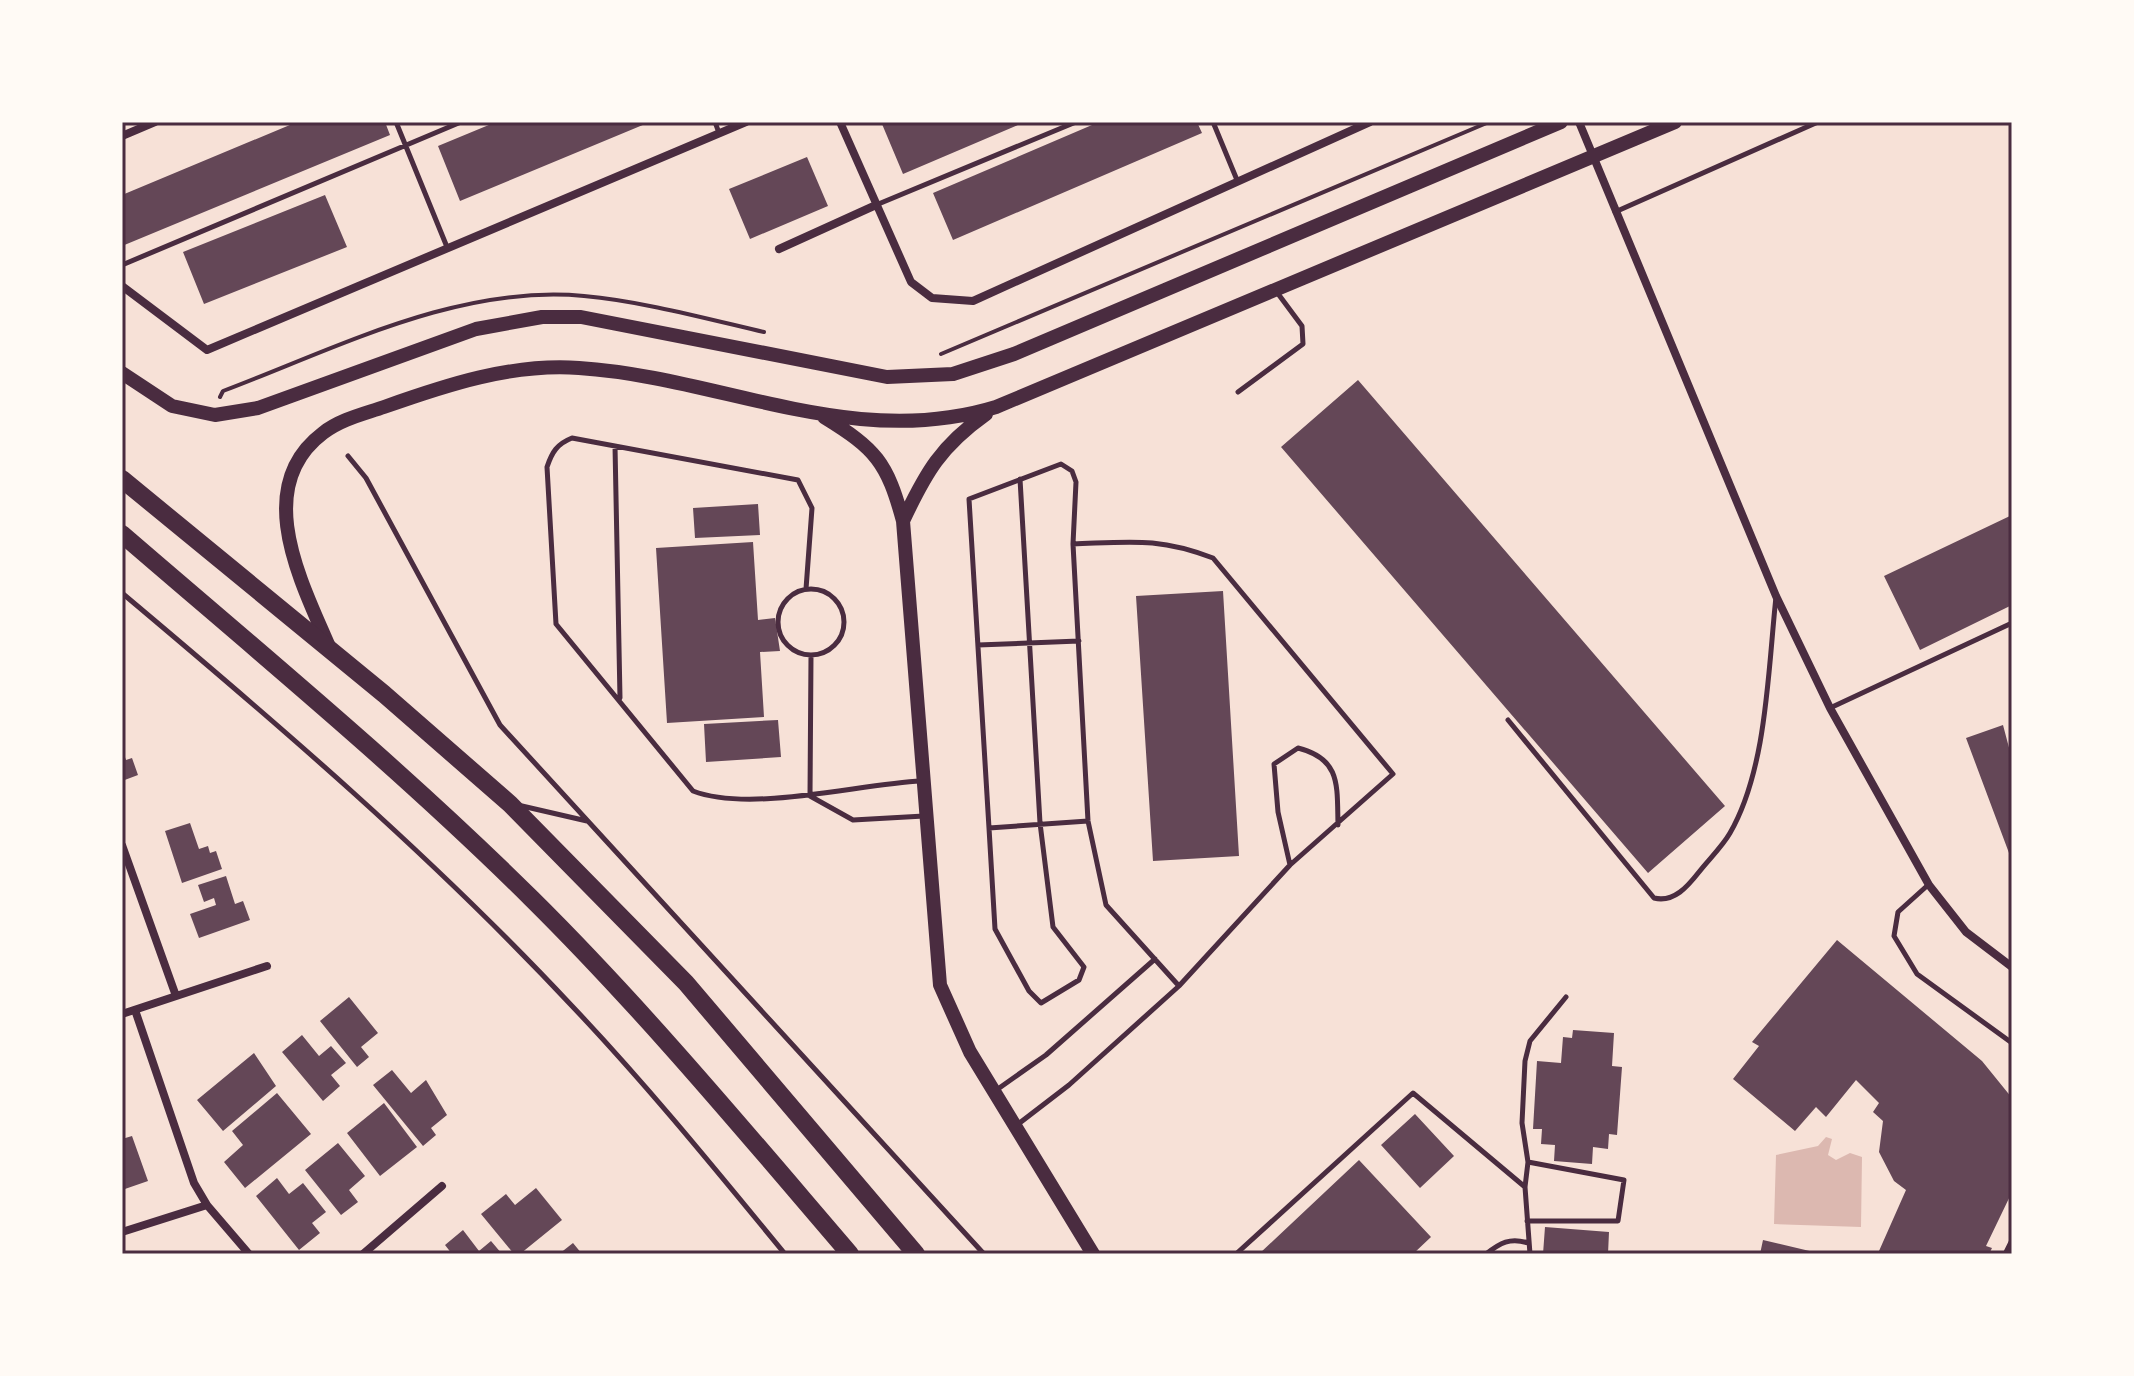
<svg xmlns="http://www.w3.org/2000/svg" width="2134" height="1376" viewBox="0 0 2134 1376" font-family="Helvetica,sans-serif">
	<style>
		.water { fill: #dcb8b0 }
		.building { fill: #644757 }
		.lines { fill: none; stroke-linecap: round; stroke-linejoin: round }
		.path { stroke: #4a2c40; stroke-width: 4 }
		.service { stroke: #4a2c40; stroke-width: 5 }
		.minor { stroke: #4a2c40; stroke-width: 8 }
		.tertiary { stroke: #4a2c40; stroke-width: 14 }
		.trunk { stroke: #4a2c40; stroke-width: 18 }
		.neatline { fill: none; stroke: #4a2c40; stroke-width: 3 }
	</style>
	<rect width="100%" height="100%" fill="#f7e1d7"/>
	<!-- water -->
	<path class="water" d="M 1826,1137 L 1832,1139 L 1828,1155 L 1836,1160 L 1850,1153 L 1862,1157 L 1861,1227 L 1774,1224 L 1776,1155 L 1818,1146 Z"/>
	<!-- building -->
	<path class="building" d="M 297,122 L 385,122 L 390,135 L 122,246 L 122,195 Z
		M 496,122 L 650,122 L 460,201 L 438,146 Z
		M 887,122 L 1025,122 L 903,174 L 882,124 Z
		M 1099,122 L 1197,122 L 1202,133 L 953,240 L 933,193 Z
		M 807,157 L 828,206 L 750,239 L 729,189 Z
		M 325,195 L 347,247 L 204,304 L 183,252 Z
		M 1358,380 L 1725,806 L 1648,873 L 1281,447 Z
		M 758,504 L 760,535 L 695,538 L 693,508 Z
		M 2012,515 L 2012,605 L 1920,650 L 1884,576 Z
		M 753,542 L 758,620 L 775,618 L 780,651 L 760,652 L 764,717 L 667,723 L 656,548 Z
		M 1223,591 L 1239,856 L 1153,861 L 1136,596 Z
		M 778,720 L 781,757 L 706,762 L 704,724 Z
		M 2003,725 L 2012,759 L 2012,861 L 1966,738 Z
		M 122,749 L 126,760 L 132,758 L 138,775 L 122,781 Z
		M 190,823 L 199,849 L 208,846 L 210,853 L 216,851 L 222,869 L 182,883 L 165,831 Z
		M 226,876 L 235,904 L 243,901 L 250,920 L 199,938 L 190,914 L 216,905 L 214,898 L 204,902 L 198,885 Z
		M 1837,940 L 1982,1061 L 2012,1098 L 2012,1192 L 1986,1246 L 1992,1248 L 1989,1254 L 1868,1254 L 1879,1251 L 1906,1190 L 1894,1181 L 1879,1152 L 1883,1121 L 1873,1112 L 1879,1103 L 1856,1080 L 1826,1117 L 1816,1107 L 1795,1131 L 1733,1079 L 1759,1046 L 1752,1042 Z
		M 349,997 L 378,1033 L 361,1047 L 369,1057 L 357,1067 L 320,1021 Z
		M 1573,1030 L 1614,1033 L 1612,1066 L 1622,1067 L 1617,1135 L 1609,1134 L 1608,1149 L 1593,1147 L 1592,1164 L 1554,1161 L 1555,1145 L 1541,1144 L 1542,1129 L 1533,1129 L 1537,1061 L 1561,1063 L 1563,1037 L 1572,1038 Z
		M 302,1035 L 319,1056 L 331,1046 L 346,1063 L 331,1075 L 340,1086 L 323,1101 L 282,1052 Z
		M 254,1053 L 276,1086 L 223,1131 L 197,1100 Z
		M 392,1070 L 411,1093 L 426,1080 L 447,1115 L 431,1128 L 436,1135 L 423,1146 L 373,1085 Z
		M 277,1093 L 311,1134 L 245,1188 L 224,1162 L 243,1145 L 232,1131 Z
		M 384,1103 L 417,1147 L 380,1176 L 347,1133 Z
		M 1415,1114 L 1454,1156 L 1420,1188 L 1381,1145 Z
		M 132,1136 L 148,1181 L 122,1190 L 122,1139 Z
		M 338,1143 L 365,1176 L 349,1190 L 358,1202 L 341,1215 L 305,1170 Z
		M 1359,1160 L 1431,1237 L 1413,1254 L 1259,1254 Z
		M 277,1178 L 289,1194 L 303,1183 L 326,1212 L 312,1223 L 320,1233 L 299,1250 L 256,1196 Z
		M 536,1188 L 562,1220 L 520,1254 L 514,1254 L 481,1214 L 506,1194 L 515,1205 Z
		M 1545,1227 L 1609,1232 L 1608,1254 L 1543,1254 Z
		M 463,1230 L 479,1251 L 491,1241 L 502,1254 L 452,1254 L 445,1245 Z
		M 1763,1240 L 1818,1253 L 1818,1254 L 1760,1254 Z
		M 573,1243 L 582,1254 L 559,1254 Z"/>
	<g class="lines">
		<!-- path -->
		<path class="path" d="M 941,354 L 1489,122
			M 220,397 L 223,391 C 337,348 459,284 584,296 C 641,301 708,319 764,332"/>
		<!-- service -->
		<path class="service" d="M 396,122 L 447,247
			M 715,122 L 719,133
			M 1213,122 L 1237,180
			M 876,205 L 1076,122
			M 1615,212 L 1818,122
			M 122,265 L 461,122
			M 1238,392 L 1303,344 L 1302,326 L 1276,291
			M 615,446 L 620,698
			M 348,456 L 366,478 L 500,725 L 984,1254
			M778 622a33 33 0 1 1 66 0a33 33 0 1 1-66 0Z
			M 806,589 L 812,508 L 798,480 L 572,438 C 557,444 552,452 547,467 L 556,624 L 693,791 C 751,813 858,784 921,781
			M 122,593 C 278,724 433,857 572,1006 C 647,1085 716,1170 785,1254
			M 978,645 L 1079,641
			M 1830,708 L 2012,623
			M 1508,720 L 1654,898 C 1674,903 1688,886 1699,872 C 1709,859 1722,847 1730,833 C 1767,769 1768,670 1776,597
			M 810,796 L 811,656
			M 810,796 L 853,820 L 924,816
			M 522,806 L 587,821
			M 1088,821 L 989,828 L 969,499 L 1061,464 L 1072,471 L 1076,482 L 1073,544 L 1088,821 L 1106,905 L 1179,986
			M 989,828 L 995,929 L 1029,991 L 1041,1003 L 1079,980 L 1084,967 L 1053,927 L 1040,823 L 1020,479
			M 1290,865 L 1278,812 L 1274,764 L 1298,748 C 1341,759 1337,785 1338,825
			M 1928,885 L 1898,912 L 1894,936 L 1917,974 L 2012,1043
			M 995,1091 L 1046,1055 L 1155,959
			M 1017,1125 L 1069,1085 L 1179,986 L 1290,865 L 1393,774 L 1213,558 C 1158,537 1130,542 1073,544
			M 1527,1221 L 1618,1221 L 1624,1180 L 1528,1162
			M 1236,1254 L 1413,1093 L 1525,1187
			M 1486,1254 C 1500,1243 1510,1237 1528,1243
			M 1530,1254 L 1525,1187 L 1528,1162 L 1522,1123 L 1525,1061 L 1530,1041 L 1566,997
			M 2005,1254 L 2012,1240"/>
		<!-- minor -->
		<path class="minor" d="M 840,122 L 911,282 L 932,298 L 973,301 L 1370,122
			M 1579,122 L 1776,596 L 1830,708 L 1929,885 L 1966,932 L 2012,967
			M 122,136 L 155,122
			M 779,249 L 876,205
			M 122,286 L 207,350 L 746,122
			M 122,845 L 176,996
			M 135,1010 L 194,1183 L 207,1205 L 249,1254
			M 122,1014 L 267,966
			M 122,1232 L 207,1205
			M 363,1254 L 442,1186"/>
		<!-- tertiary -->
		<path class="tertiary" d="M 122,373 L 172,406 L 215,415 L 258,408 L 476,329 L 542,317 L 581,317 L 887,377 L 953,374 L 1014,354 L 1561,122
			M 824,417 C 876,449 887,462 903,521 L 940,985 L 970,1052 L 1093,1254
			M 903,521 C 926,472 941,446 986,414
			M 330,649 C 303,585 250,488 323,433 C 341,419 364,414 384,407 C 446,385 512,363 579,368 C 720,377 853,451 996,407 L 1675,122"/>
		<!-- trunk -->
		<path class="trunk" d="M 122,479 L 384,694 L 510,804 L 686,983 L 916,1254
			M 122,534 C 260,653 402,770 532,899 C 645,1011 747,1134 850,1254"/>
	</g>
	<!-- border -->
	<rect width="2134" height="1376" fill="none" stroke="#fffaf5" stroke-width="248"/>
	<rect x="124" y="124" width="1886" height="1128" class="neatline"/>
</svg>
